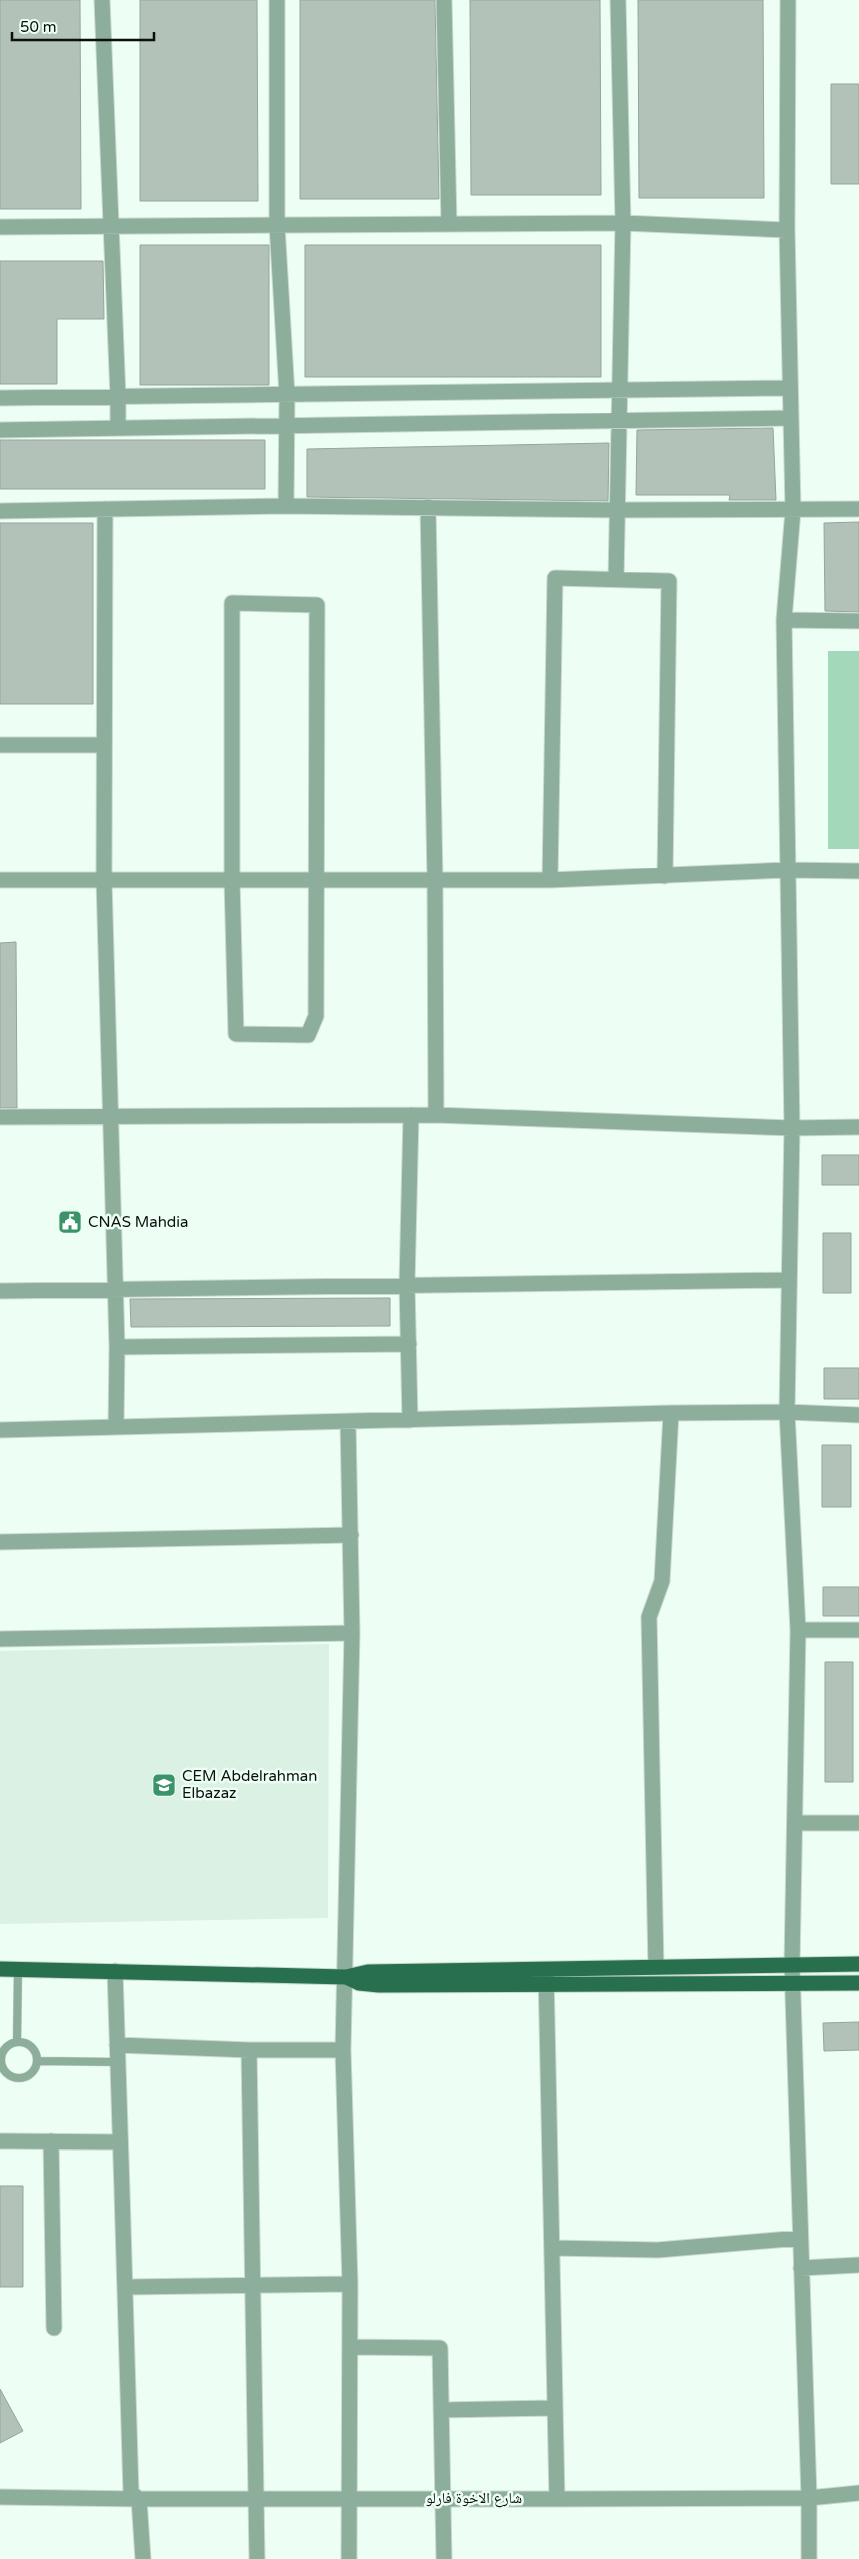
<svg xmlns="http://www.w3.org/2000/svg" width="859" height="2559" viewBox="0 0 859 2559" font-family="'Varela Round','Noto Naskh Arabic',sans-serif">
	<style>
		.built { fill: #daf1e4 }
		.green { fill: #a3d8ba }
		.building { fill: #b2c2b8; stroke: #96a59c }
		.lines { fill: none; stroke-linecap: round; stroke-linejoin: round }
		.service-casing { stroke: #c9d8cf; stroke-width: 9 }
		.minor-casing { stroke: #c9d8cf; stroke-width: 17 }
		.primary-casing { stroke: #c9d8cf; stroke-width: 17 }
		.service { stroke: #8cae9a; stroke-width: 8 }
		.minor { stroke: #8cae9a; stroke-width: 15 }
		.primary { stroke: #286f4e; stroke-width: 15 }
		.labels { text-anchor: middle; dominant-baseline: central; stroke-width: 5; stroke-linejoin: round; paint-order: stroke }
		.poi-label { font-size: 15px; fill: #0a0f0c; stroke: #edfef4; text-anchor: start }
		.street-label { font-size: 15px; fill: #0a0f0c; stroke: #edfef4 }
	</style>
	<rect width="100%" height="100%" fill="#edfef4"/>
	<!-- built -->
	<path class="built" d="M 329,1644 L 328,1918 L 0,1924 L 0,1651 Z"/>
	<!-- green -->
	<path class="green" d="M 828,651 L 859,651 L 859,849 L 828,849 Z"/>
	<!-- building -->
	<path class="building" d="M 0,0 L 80,0 L 81,209 L 0,209 Z
		M 140,0 L 257,0 L 258,201 L 140,201 Z
		M 300,0 L 435,0 L 439,199 L 300,199 Z
		M 470,0 L 600,0 L 601,195 L 471,195 Z
		M 638,0 L 763,0 L 764,198 L 639,198 Z
		M 831,84 L 859,84 L 859,184 L 831,184 Z
		M 140,245 L 269,245 L 269,385 L 140,385 Z
		M 305,245 L 601,245 L 601,377 L 305,377 Z
		M 0,261 L 103,261 L 104,319 L 57,319 L 57,384 L 0,384 Z
		M 773,428 L 776,500 L 729,500 L 730,495 L 636,495 L 637,430 Z
		M 0,440 L 265,440 L 265,489 L 0,489 Z
		M 609,443 L 608,501 L 307,497 L 307,449 Z
		M 859,522 L 859,612 L 825,611 L 824,523 Z
		M 0,523 L 93,523 L 93,704 L 0,704 Z
		M 16,942 L 17,1108 L 0,1108 L 0,943 Z
		M 822,1155 L 859,1155 L 859,1185 L 822,1185 Z
		M 823,1233 L 851,1233 L 851,1293 L 823,1293 Z
		M 390,1298 L 390,1326 L 131,1327 L 130,1299 Z
		M 824,1368 L 859,1368 L 859,1399 L 824,1399 Z
		M 822,1445 L 851,1445 L 851,1507 L 822,1507 Z
		M 823,1587 L 859,1587 L 859,1616 L 823,1616 Z
		M 825,1662 L 853,1662 L 853,1782 L 825,1782 Z
		M 859,2022 L 859,2050 L 824,2051 L 823,2023 Z
		M 0,2186 L 23,2186 L 23,2287 L 0,2287 Z
		M 0,2389 L 23,2431 L 0,2443 Z"/>
	<g class="lines">
		<!-- service casing -->
		<g class="service-casing">
			<path id="service" d="M1 2060a18 18 0 1 1 36 0a18 18 0 1 1-36 0Z
				M 17,2042 L 18,1969
				M 38,2061 L 118,2062"/>
		</g>
		<!-- minor casing -->
		<g class="minor-casing">
			<path id="minor" d="M 102,0 L 118,397 L 118,428
				M 277,0 L 277,225 L 287,395 L 286,506
				M 444,0 L 449,224
				M 788,0 L 787,230 L 793,510 L 784,620 L 792,1128 L 787,1412 L 798,1630 L 792,1965 L 809,2498 L 809,2559
				M 0,227 L 623,223 L 787,230
				M 0,398 L 790,388
				M 0,430 L 791,418
				M 428,507 L 435,880 L 436,1115
				M 105,509 L 104,880 L 117,1347 L 116,1427
				M 0,511 L 286,506 L 617,510 L 859,509
				M 616,579 L 623,223 L 618,0
				M 232,603 L 317,605 L 316,1016 L 308,1035 L 236,1034 L 232,880 Z
				M 784,620 L 859,621
				M 0,745 L 104,745
				M 0,880 L 550,880 L 787,870 L 859,871
				M 550,880 L 555,578 L 669,581 L 665,876
				M 0,1117 L 436,1115 L 792,1128 L 859,1127
				M 0,1291 L 789,1280
				M 117,1347 L 409,1344
				M 410,1420 L 407,1284 L 411,1115
				M 348,1422 L 352,1633 L 343,2050 L 350,2284 L 349,2559
				M 0,1430 L 671,1413 L 787,1412 L 859,1415
				M 0,1542 L 351,1535
				M 798,1630 L 859,1630
				M 0,1639 L 352,1633
				M 795,1823 L 859,1823
				M 656,1967 L 649,1617 L 662,1581 L 671,1413
				M 115,1971 C 120,2145 127,2319 131,2493 L 139,2499 L 143,2559
				M 546,1972 L 557,2499
				M 117,2045 L 249,2050 L 343,2050
				M 249,2050 L 257,2559
				M 0,2141 L 119,2142
				M 51,2141 L 54,2328
				M 552,2248 L 658,2250 L 800,2238
				M 801,2268 L 859,2265
				M 127,2287 L 350,2284
				M 350,2347 L 440,2348 L 444,2559
				M 441,2410 L 555,2408
				M 0,2497 L 139,2499 L 557,2499 L 809,2498 L 859,2493"/>
		</g>
		<!-- primary casing -->
		<g class="primary-casing">
			<path id="primary" d="M 0,1969 L 346,1977 L 368,1972 L 859,1964
				M 346,1977 L 359,1983 L 379,1985 L 859,1983"/>
		</g>
		<!-- service -->
		<use href="#service" class="service"/>
		<!-- minor -->
		<use href="#minor" class="minor"/>
		<!-- primary -->
		<use href="#primary" class="primary"/>
	</g>
	<!-- icons -->
	<defs>
		<g id="civic-square" transform="scale(1.25)"><rect x="-9" y="-9" width="18" height="18" rx="4" fill="#3a9369" stroke="#edfef4"/><path d="M-.6-6.5H3V-4.5H.6V-3L4-1V1h2V6H-6V1h2V-1L-.6-3ZM-1.2 2.5V6h2.4V2.5Z" fill="#fff"/></g>
		<g id="school-square" transform="scale(1.25)"><rect x="-9" y="-9" width="18" height="18" rx="4" fill="#3a9369" stroke="#edfef4"/><path d="M0-5L7-2L0 1L-7-2ZM-4 1L0 2.5L4 1V4Q0 6-4 4Z" fill="#fff"/></g>
	</defs>
	<g fill-rule="evenodd">
		<use href="#civic-square" x="70" y="1222"/>
		<use href="#school-square" x="164" y="1785"/>
	</g>
	<g class="labels">
		<!-- poi labels -->
		<g class="poi-label">
			<text x="88" y="1222">CNAS Mahdia</text>
			<text x="182" y="1776">CEM Abdelrahman<tspan x="182" dy="17">Elbazaz</tspan></text>
		</g>
		<!-- street labels -->
		<g class="street-label">
			<text x="474" y="2498">شارع الاخوة فارلو</text>
		</g>
	</g>
	<!-- scale -->
	<path d="M12 32v8h142v-8" fill="none" stroke="#0a0f0c" stroke-width="2.5"/>
	<text x="20" y="32" font-size="15" fill="#0a0f0c" stroke="#edfef4" stroke-width="4" paint-order="stroke">50 m</text>
</svg>
